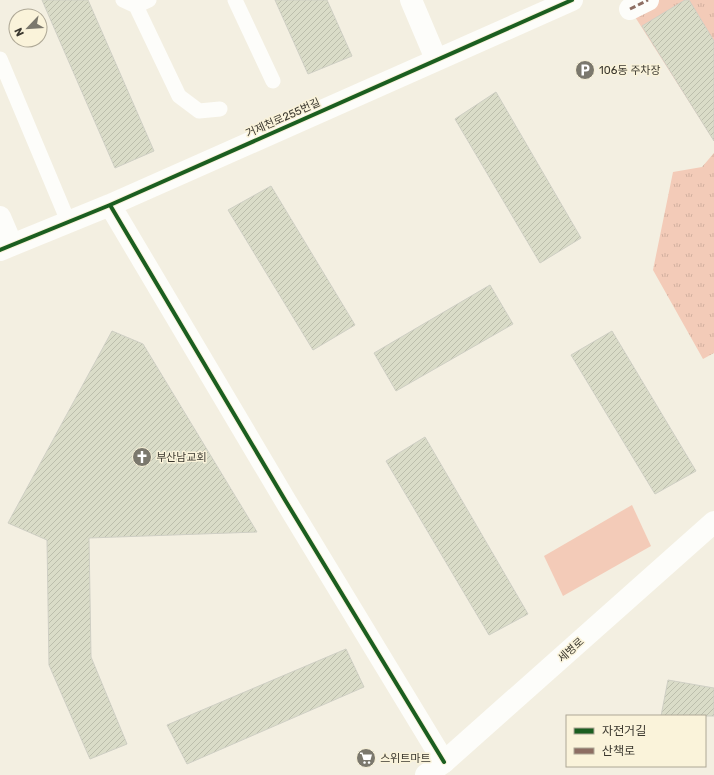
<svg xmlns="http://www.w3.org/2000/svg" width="714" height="775" viewBox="0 0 714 775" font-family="Rubik,'Noto Sans KR',sans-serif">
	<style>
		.green { fill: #f3cbb8 }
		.park { fill: url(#park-tufts) }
		.building { fill: url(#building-hatch); stroke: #cfcfc4 }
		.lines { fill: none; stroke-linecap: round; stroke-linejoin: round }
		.lane { stroke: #fdfdfa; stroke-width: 15 }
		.street { stroke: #fdfdfa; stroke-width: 22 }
		.secondary { stroke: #fdfdfa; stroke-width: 22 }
		.quiet { stroke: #8d6e63; stroke-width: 3; stroke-dasharray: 6 3; stroke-linecap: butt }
		.cycleway-casing { stroke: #faf3da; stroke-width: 6 }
		.cycleway { stroke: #1b5e20; stroke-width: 4 }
		.labels { text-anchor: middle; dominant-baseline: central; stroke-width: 3; stroke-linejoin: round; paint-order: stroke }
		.poi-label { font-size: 11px; fill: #3b382f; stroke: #faf3da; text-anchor: start }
		.street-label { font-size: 11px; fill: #3b382f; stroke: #faf3da }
	</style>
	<defs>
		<pattern id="park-tufts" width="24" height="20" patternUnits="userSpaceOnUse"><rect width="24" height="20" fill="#f3cbb8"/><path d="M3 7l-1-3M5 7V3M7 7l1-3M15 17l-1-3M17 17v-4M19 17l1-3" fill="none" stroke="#d1af9e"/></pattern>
		<pattern id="building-hatch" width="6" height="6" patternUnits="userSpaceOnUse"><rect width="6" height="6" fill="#dadcc8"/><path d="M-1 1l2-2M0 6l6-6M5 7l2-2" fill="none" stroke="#bcbeac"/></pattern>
	</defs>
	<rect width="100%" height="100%" fill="#f3efe1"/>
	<!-- green -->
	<path class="green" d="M 632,505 L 651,546 L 563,596 L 544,556 Z"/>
	<!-- park -->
	<path class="park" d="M 628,0 L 714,0 L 714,141 L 630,9 Z
		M 714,153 L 714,353 L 703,359 L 653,270 L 673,172 L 702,167 Z"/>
	<!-- building -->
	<path class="building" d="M 42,0 L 88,0 L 154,151 L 115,168 Z
		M 275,0 L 327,0 L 352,56 L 308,74 Z
		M 685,0 L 689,0 L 714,41 L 714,141 L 642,26 Z
		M 496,92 L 581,238 L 540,263 L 455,119 Z
		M 271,186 L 355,325 L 313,350 L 228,210 Z
		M 490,285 L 513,324 L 396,391 L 374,353 Z
		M 112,331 L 143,344 L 257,532 L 89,538 L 91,657 L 127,744 L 90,759 L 49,665 L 47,540 L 8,523 Z
		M 612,331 L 696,471 L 655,494 L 571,355 Z
		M 425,437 L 528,614 L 489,635 L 386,461 Z
		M 346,649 L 364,687 L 187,764 L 167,725 Z
		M 668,680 L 714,688 L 714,716 L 661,716 Z"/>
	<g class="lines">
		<!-- lane -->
		<path class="lane" d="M 123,0 L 136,6 L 179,96 L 199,111 L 220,109
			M 235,0 L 273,81
			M 136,6 L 149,0
			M 0,59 L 68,221"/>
		<!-- street -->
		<path class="street" d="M 411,0 L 436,59
			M 630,9 L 648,0
			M 110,205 L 285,500 L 444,762
			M 0,217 L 12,245
			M 0,250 L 110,205 L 572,0"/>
		<!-- secondary -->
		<path class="secondary" d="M 426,775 L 444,762 L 714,522"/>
		<!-- quiet -->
		<path class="quiet" d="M 630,9 L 648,0"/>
		<!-- cycleway casing -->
		<g class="cycleway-casing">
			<path id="cycleway" d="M 110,205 L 285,500 L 444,762
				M 0,250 L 110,205 L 572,0"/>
		</g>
		<!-- cycleway -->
		<use href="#cycleway" class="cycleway"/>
	</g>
	<!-- icons -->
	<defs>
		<g id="parking-disc" transform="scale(1)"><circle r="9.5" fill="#7b786d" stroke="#faf3da"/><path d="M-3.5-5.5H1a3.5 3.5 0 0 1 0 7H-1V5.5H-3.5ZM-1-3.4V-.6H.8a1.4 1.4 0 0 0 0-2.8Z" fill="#fff"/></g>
		<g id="church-disc" transform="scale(1)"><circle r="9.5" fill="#7b786d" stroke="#faf3da"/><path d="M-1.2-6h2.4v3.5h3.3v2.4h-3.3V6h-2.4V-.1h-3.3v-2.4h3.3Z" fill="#fff"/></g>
		<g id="supermarket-disc" transform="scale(1)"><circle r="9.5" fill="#7b786d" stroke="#faf3da"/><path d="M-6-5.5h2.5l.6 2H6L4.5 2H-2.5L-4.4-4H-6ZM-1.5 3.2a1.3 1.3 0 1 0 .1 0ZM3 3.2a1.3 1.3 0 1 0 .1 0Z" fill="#fff"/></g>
	</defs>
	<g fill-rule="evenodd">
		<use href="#parking-disc" x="585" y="70"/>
		<use href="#church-disc" x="142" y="457"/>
		<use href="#supermarket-disc" x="366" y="758"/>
	</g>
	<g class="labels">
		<!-- poi labels -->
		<g class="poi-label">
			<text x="599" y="70">106동 주차장</text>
			<text x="156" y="457">부산남교회</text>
			<text x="380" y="758">스위트마트</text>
		</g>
		<!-- street labels -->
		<g class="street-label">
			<text transform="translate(283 118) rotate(-24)">거제천로255번길</text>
			<text transform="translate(571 650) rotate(-42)">세병로</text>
		</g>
	</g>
	<!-- legend -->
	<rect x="566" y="715" width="140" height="52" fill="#faf3da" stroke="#aea896"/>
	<rect x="574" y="728" width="20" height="6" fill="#1b5e20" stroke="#aea896"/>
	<text x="602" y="735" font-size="12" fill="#3b382f">자전거길</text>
	<rect x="574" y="748" width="20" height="6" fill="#8d6e63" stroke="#aea896"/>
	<text x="602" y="755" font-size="12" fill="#3b382f">산책로</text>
	<!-- north arrow -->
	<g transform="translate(28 28) rotate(245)"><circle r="19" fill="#faf3da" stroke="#aea896"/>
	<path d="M0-3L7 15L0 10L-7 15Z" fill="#7b786d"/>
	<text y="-6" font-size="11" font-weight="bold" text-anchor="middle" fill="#3b382f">N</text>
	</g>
</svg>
